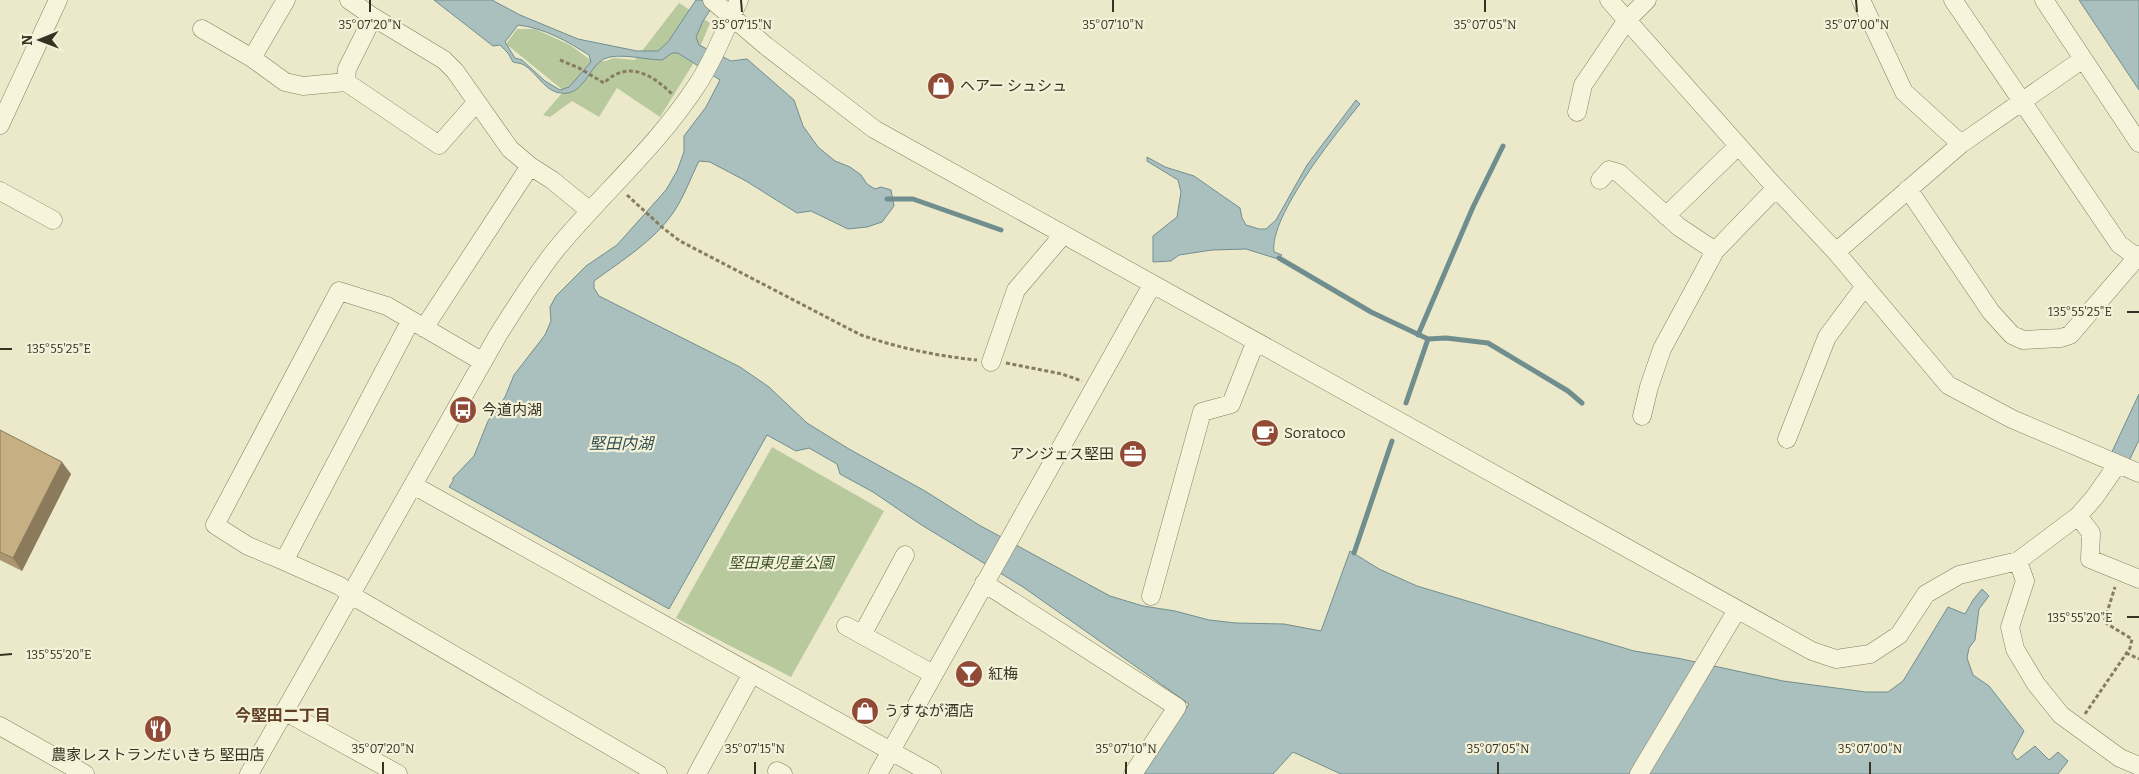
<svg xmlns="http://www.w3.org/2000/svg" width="2139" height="774" viewBox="0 0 2139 774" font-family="Bitter,'Noto Sans JP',serif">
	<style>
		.green { fill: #b9c99e }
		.water { fill: #aac0bf; stroke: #718e8e; fill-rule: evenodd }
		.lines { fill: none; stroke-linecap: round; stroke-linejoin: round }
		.stream { stroke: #718e8e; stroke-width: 5 }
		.minor-casing { stroke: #867d60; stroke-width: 19 }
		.path { stroke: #867d60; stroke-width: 3; stroke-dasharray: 4 2.5; stroke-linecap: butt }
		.minor { stroke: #f6f5dc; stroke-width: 18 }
		.wall { fill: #aa9671 }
		.shaded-wall { fill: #8b7a5c }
		.building { fill: #c6af83; stroke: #8b7a5c }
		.ticks { fill: none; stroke: #383222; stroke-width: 2 }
		.labels { text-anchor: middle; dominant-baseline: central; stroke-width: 4.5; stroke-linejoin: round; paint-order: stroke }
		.poi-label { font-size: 15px; fill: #383222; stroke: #f3f2d9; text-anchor: start }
		.park-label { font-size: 15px; font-style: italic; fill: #3f532a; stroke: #f3f2d9 }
		.water-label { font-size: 16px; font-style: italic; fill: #325056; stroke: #f3f2d9 }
		.neighbourhood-label { font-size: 16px; font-weight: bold; fill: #614025; stroke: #f3f2d9 }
		.ticks-label { font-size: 12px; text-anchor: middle; fill: #383222; stroke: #f3f2d9; stroke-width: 4.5; stroke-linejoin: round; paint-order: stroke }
	</style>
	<rect width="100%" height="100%" fill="#ebe9ca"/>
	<!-- green -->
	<path class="green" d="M 679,3 L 710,23 L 693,64 L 660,117 L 617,88 L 599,117 L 572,101 L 550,117 L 543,115 L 564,91 L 506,44 L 517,29 L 535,29 L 570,45 L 592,61 L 606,61 L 614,58 L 635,60 Z
		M 772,447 L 884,511 L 791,677 L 676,618 Z"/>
	<!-- water -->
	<path class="water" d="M 434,0 L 492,0 L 520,15 L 578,39 L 637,51 L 658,51 L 668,42 L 696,0 L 717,0 L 703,21 L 696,37 L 699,45 L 731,61 L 747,59 L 794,100 L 803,126 L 818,147 L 835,161 L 850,167 L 861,175 L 867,184 L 875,189 L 881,187 L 891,190 L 894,206 L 882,222 L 867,227 L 848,229 L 811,211 L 797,213 L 746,181 L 710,162 L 699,161 C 691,177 684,197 673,213 C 654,241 621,261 594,281 L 594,288 L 599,296 L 740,367 L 769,387 L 807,423 L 849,449 L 925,491 L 979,525 L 1110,596 L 1143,606 L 1175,611 L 1209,620 L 1236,623 L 1284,624 L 1321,631 L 1350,551 L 1379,569 L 1417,586 L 1634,651 L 1677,658 L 1783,681 L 1866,692 L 1888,692 L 1903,681 L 1948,607 L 1965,614 L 1973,600 L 1982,589 L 1989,596 L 1979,609 L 1975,640 L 1969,648 L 1967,658 L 1973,675 L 1989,686 L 2024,731 L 2012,753 L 2017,760 L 2035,746 L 2049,760 L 2058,752 L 2068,761 L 2058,774 L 1341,774 L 1293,752 L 1273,774 L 1144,774 L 1189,704 L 1023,587 L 920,524 L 873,492 L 840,474 L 837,464 L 809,448 L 796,451 L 767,435 L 669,609 L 449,487 L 453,481 L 453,478 L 474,456 L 488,421 L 505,397 L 514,375 L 545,335 L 551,321 L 550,307 L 556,296 L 586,266 L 617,245 L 666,190 L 677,171 L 684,152 L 684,136 L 706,107 L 720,80 L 678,53 L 672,53 L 662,60 C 647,60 617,52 604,59 C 590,66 585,90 568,93 C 546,96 539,74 524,65 C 521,63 516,63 513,62 L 508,53 L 500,45 L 493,46 ZM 518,25 C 544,28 567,41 589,55 L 591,62 L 569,87 L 560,90 L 545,81 L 522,60 L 515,58 L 505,42 Z
		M 2079,0 L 2139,0 L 2139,90 Z
		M 1356,100 L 1360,104 C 1337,132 1269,216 1274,252 L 1282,255 L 1278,259 L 1246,249 L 1212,250 L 1179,255 L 1171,261 L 1153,262 L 1153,236 L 1177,217 L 1181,192 L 1178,180 L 1147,161 L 1147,157 L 1165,167 L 1194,176 L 1240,208 L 1242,218 L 1246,225 L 1259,229 L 1266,229 L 1276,220 L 1307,165 Z
		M 2139,394 L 2139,440 L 2129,461 L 2110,456 Z"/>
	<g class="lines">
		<!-- stream -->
		<path class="stream" d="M 887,199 L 913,199 L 1001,230
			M 1279,258 L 1371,312 L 1428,339 L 1406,403
			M 1418,335 L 1473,207 L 1503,146
			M 1428,339 L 1446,338 L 1488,343 L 1568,391 L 1582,403
			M 1354,553 L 1392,441"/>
		<!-- minor casing -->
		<g class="minor-casing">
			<path id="minor" d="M 349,0 L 373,17 L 444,60 L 455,71 L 510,149 L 530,166
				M 712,0 L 766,46 L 874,129 L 1812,651 L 1836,659 L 1870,654 L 1899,635 L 1926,594 L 1959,575 L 2018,561
				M 1609,0 L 1776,188 L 1836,252 L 1948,385 L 2012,419 L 2139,473
				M 1861,0 L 1904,92 L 1961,144
				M 1953,0 L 2119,244 L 2139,259
				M 2044,0 L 2139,143
				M 202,29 L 252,58 L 285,82 L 303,86 L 346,82 L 439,145 L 476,103
				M 252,58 L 286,0
				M 346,82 L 347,69 L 373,17
				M 1577,112 L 1583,85 L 1627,20 L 1647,0
				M 0,125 L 58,0
				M 1600,180 L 1609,170 L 1619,173 L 1679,227 L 1715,251
				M 1908,189 L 1991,312 L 2012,335 L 2023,340 L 2061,338 L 2070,335 L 2139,255
				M 0,191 L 53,220
				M 1666,216 L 1738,146
				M 1836,252 L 1961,144 L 2083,59
				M 411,320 L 284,561 L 340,586 L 351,595 L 658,774
				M 424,328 L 530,166 L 552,180 L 590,211
				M 991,362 L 1016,290 L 1063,235
				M 1642,416 L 1649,387 L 1662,349 L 1715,251 L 1776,188
				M 1787,439 L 1827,337 L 1865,286
				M 2117,465 L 2094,498 L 2078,516 L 2018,561 L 2025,581 L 2010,627 L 2015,649 L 2036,684 L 2061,715 L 2120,758 L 2139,766
				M 413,485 L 932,774
				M 2078,516 L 2091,533 L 2090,559 L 2139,579
				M 284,561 L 248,546 L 215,525 L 339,291 L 387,306 L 483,362
				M 984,583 L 1177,707 L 1133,774
				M 1151,596 L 1202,412 L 1231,404 L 1255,343
				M 846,626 L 933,674
				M 862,635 L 905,555
				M 284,711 L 398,774
				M 0,726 L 85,774
				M 777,771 L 783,774
				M 249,774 L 498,335 C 517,305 536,274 558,247 C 604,192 658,145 697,85 C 714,60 726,27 739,0
				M 697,774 L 751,675
				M 878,774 L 1152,285
				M 1639,774 L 1737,610"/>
		</g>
		<!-- path -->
		<path class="path" d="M 560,60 L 579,68 L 604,83 C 627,60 652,74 672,94
			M 627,195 L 663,228 L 680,241 L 861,335 C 899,348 937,356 977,360
			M 1006,363 L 1062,374 L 1082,381
			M 2126,653 L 2139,659
			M 2085,714 L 2130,648 L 2132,639 L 2104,622 L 2115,587"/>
		<!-- minor -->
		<use href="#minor" class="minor"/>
	</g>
	<!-- wall -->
	<path class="wall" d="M 0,430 L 71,474 L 22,571 L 0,560 Z"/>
	<!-- shaded-wall -->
	<path class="shaded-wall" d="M 62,462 L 71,474 L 22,571 L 13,558 Z"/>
	<!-- building -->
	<path class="building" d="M 0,430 L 62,462 L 13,558 L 0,552 Z"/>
	<!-- ticks -->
	<path class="ticks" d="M 370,0 L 370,12M 741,0 L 742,12M 1113,0 L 1113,12M 1485,0 L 1485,12M 1856,0 L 1857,12M 2127,312 L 2139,312M 0,349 L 12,349M 2127,617 L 2139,617M 0,655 L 12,654M 383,762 L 383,774M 755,762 L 755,774M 1126,762 L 1126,774M 1498,762 L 1498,774M 1870,762 L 1870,774"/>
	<!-- icons -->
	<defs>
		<g id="shop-disc" transform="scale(1.4375)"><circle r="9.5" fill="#904a35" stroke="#f3f2d9"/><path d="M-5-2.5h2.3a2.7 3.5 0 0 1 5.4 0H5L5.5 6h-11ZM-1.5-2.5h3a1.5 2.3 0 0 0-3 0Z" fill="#fff"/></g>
		<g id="bus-disc" transform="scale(1.4375)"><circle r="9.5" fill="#904a35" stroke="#f3f2d9"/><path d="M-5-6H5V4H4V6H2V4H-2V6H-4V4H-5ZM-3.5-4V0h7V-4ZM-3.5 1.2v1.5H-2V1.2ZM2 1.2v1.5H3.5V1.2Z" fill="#fff"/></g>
		<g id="cafe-disc" transform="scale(1.4375)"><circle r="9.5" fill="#904a35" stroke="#f3f2d9"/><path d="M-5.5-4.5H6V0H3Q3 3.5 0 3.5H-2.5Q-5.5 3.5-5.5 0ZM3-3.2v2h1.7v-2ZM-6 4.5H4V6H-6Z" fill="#fff"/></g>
		<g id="office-disc" transform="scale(1.4375)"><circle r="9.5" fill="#904a35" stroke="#f3f2d9"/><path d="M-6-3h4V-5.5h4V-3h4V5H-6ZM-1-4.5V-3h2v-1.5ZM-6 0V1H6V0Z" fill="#fff"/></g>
		<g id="bar-disc" transform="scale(1.4375)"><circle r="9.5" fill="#904a35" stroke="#f3f2d9"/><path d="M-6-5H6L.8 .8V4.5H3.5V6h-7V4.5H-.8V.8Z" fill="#fff"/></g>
		<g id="restaurant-disc" transform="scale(1.4375)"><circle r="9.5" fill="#904a35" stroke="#f3f2d9"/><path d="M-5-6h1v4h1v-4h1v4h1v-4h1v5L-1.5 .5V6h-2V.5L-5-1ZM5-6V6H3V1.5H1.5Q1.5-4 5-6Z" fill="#fff"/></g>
	</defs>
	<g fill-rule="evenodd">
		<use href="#shop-disc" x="941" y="86"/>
		<use href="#bus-disc" x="463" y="410"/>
		<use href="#cafe-disc" x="1265" y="433"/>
		<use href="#office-disc" x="1133" y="454"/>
		<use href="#bar-disc" x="969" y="674"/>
		<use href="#shop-disc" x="865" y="711"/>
		<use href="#restaurant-disc" x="158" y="729"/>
	</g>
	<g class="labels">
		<!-- poi labels -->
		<g class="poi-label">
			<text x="960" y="86">ヘアー シュシュ</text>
			<text x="482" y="410">今道内湖</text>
			<text x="1284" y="433">Soratoco</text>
			<text x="1114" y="454" text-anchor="end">アンジェス堅田</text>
			<text x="988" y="674">紅梅</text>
			<text x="884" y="711">うすなが酒店</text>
			<text x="158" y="755" text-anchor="middle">農家レストランだいきち 堅田店</text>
		</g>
		<!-- park labels -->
		<g class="park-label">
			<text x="781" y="563">堅田東児童公園</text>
		</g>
		<!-- water labels -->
		<g class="water-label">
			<text x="621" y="443">堅田内湖</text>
		</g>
		<!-- neighbourhood labels -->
		<g class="neighbourhood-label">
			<text x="283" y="715">今堅田二丁目</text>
		</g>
	</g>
	<g class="ticks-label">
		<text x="370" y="29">35°07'20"N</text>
		<text x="742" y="29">35°07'15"N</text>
		<text x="1113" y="29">35°07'10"N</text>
		<text x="1485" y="29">35°07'05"N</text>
		<text x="1857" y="29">35°07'00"N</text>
		<text x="2080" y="316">135°55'25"E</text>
		<text x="59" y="353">135°55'25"E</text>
		<text x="2080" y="622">135°55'20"E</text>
		<text x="59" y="659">135°55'20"E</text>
		<text x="383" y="753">35°07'20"N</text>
		<text x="755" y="753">35°07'15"N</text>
		<text x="1126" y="753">35°07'10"N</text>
		<text x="1498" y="753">35°07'05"N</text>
		<text x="1870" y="753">35°07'00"N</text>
	</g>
	<!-- north arrow -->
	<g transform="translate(40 40) rotate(269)" stroke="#f3f2d9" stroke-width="4" paint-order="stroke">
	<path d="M0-4L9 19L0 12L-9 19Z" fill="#383222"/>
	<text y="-8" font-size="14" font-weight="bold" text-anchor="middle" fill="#383222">N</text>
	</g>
</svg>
